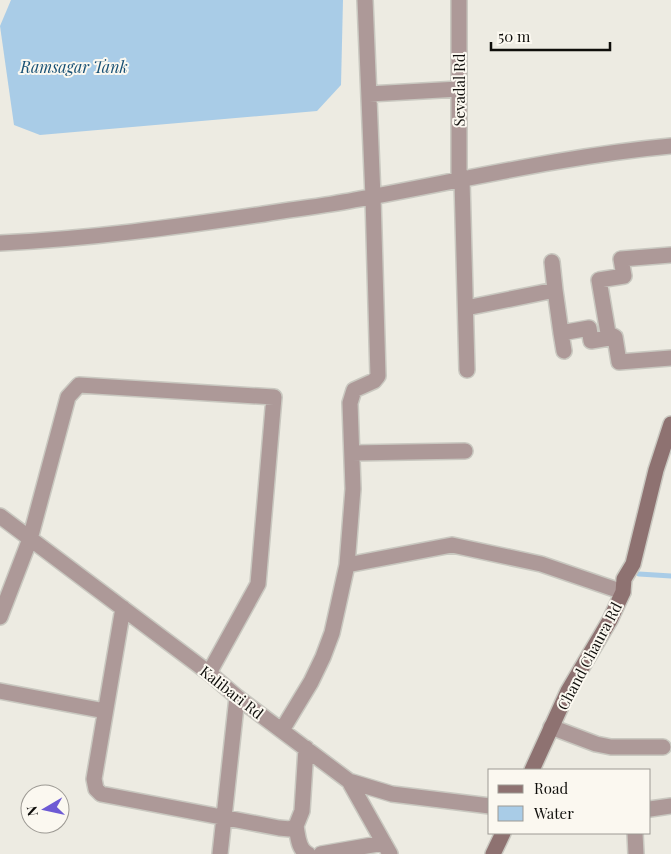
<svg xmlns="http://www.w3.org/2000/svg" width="671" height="854" viewBox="0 0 671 854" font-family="'Playfair Display',serif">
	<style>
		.water { fill: #a9cce7 }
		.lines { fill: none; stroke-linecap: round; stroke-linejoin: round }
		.stream { stroke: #a9cce7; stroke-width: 5 }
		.street-casing { stroke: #c9c8c0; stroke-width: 18 }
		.secondary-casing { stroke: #c9c8c0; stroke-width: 18 }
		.street { stroke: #ad9998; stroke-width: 15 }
		.secondary { stroke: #8e7271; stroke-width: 15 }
		.labels { text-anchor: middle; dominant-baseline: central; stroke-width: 4; stroke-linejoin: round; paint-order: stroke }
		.street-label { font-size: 15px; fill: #0f0e0b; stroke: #fbf8f0 }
		.water-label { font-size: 16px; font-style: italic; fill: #175074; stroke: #fbf8f0 }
	</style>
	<rect width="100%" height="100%" fill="#edebe2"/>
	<!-- water -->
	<path class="water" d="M 11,0 L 343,0 L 341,85 L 317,111 L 40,135 L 14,125 L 0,26 Z"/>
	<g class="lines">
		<!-- stream -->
		<path class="stream" d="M 639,574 L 671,576"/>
		<!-- street casing -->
		<g class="street-casing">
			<path id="street" d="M 459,0 L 459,180
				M 369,94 L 459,89
				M 462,180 L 467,370
				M 0,243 C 88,239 176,227 264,214 C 294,209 324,206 354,200 C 459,181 564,156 671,146
				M 552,262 L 555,290
				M 466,308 L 555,290 L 561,333 L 589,328 L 591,341 L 615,337
				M 561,333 L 564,351
				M 615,337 L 608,333 L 599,280 L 624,276 L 621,259 L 671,255
				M 615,337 L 619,362 L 671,358
				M 352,453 L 465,451
				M 0,516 L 209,673 L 237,697 L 349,781 L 392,794 L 490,806
				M 347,565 L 452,545 L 541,564 L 623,592
				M 123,608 L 94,779 L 96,789 L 101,794 L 279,828 L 290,829 L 296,826 L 302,811 L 306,748
				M 0,617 L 30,539 L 68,397 L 79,385 L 274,397 L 258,584 L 209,673
				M 0,691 L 105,711
				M 551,727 L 596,744 L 611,747 L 663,747
				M 282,730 L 311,682 L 323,657 L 332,633 L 338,606 L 347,565 L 353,489 L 350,403 L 354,390 L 374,381 L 378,376 L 373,197 L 365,0
				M 349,781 L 390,854
				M 650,809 L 671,806
				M 296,826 C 298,836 298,850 308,854
				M 635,833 L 636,854
				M 220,854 L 237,697
				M 321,854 L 384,843"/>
		</g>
		<!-- secondary casing -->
		<g class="secondary-casing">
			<path id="secondary" d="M 532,770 L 568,691 L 610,620 L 623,592 L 624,579 L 633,564 L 656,470 L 671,424
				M 493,854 L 503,833"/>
		</g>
		<!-- street -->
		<use href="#street" class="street"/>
		<!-- secondary -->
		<use href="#secondary" class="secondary"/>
	</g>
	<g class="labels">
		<!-- street labels -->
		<g class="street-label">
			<text transform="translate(459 90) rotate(-90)">Sevadal Rd</text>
			<text transform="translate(589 656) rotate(-62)">Chand Chaura Rd</text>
			<text transform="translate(232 692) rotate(38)">Kalibari Rd</text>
		</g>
		<!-- water labels -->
		<g class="water-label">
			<text x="74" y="66">Ramsagar Tank</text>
		</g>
	</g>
	<!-- legend -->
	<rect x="488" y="769" width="162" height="65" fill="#fbf8f0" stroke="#9d9a94"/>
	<rect x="498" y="785" width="25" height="8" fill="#8e7271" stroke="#9d9a94"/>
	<text x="534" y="794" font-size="15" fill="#0f0e0b">Road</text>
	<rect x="498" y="806" width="25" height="15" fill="#a9cce7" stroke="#9d9a94"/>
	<text x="534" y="819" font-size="15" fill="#0f0e0b">Water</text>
	<!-- north arrow -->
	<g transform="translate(45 809) rotate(261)"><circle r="24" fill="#fbf8f0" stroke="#9d9a94"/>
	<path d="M0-4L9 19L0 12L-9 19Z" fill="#6d5ad4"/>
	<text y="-8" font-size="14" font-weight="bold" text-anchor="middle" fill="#0f0e0b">N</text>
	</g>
	<!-- scale -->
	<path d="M491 42v8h119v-8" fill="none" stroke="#0f0e0b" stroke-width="2.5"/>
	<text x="498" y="42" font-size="15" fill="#0f0e0b" stroke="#fbf8f0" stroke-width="4" paint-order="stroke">50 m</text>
</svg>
